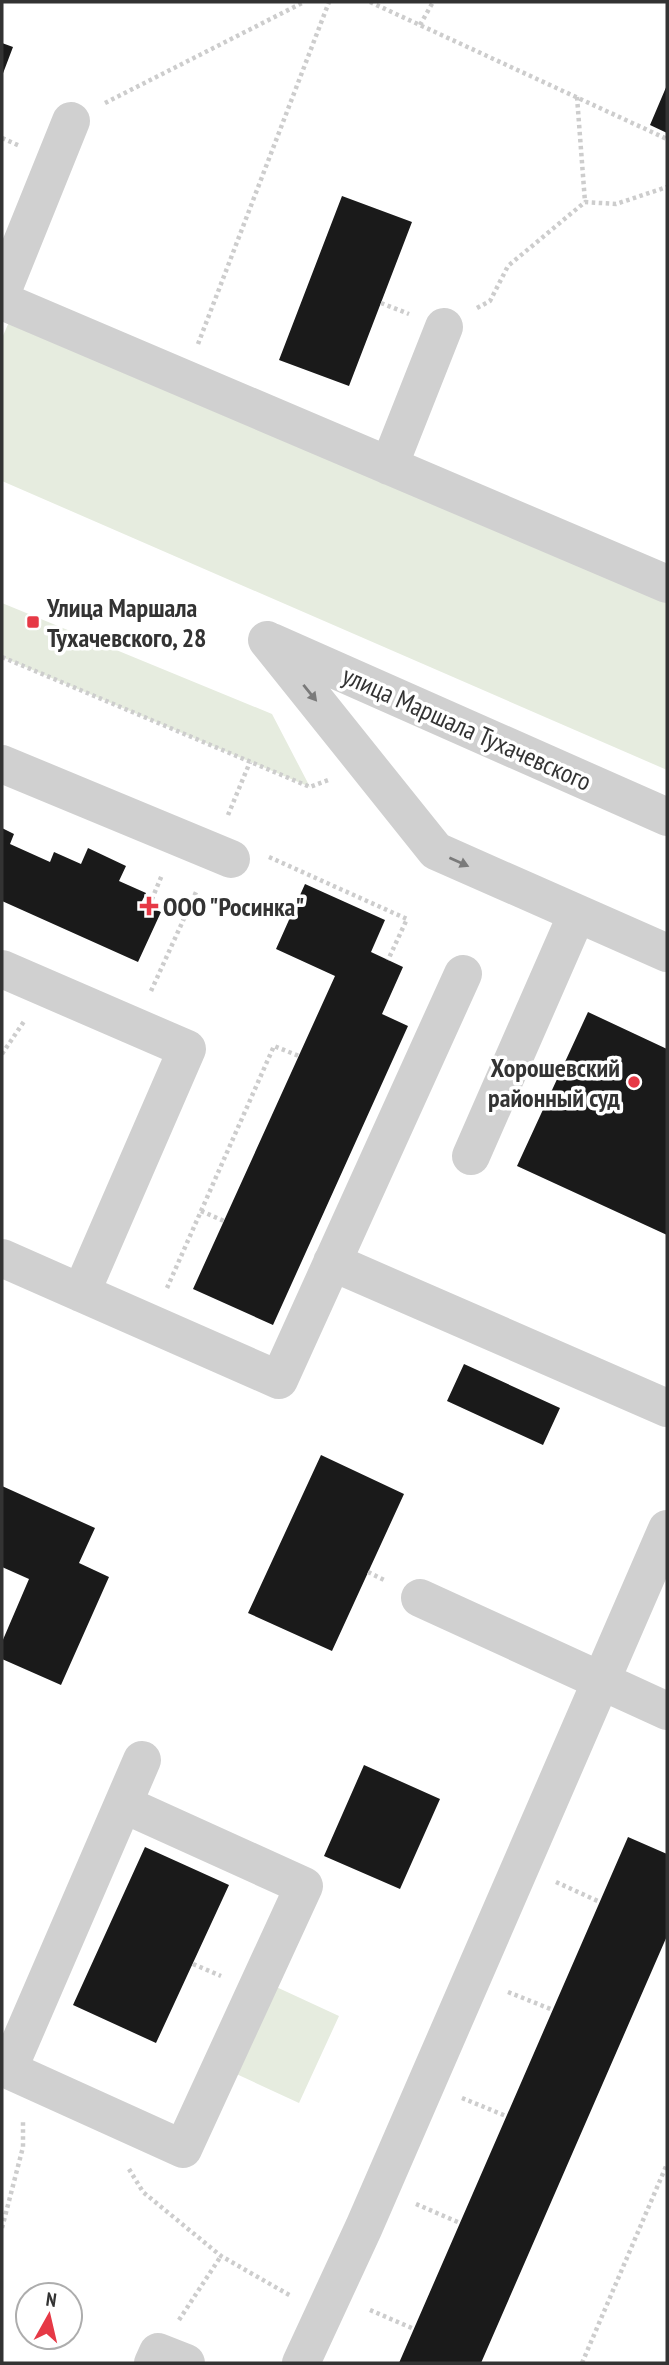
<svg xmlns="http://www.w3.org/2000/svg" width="669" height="2365" viewBox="0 0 669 2365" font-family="'PT Sans Narrow',sans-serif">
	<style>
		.green { fill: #e6ecdf }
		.building { fill: #1a1a1a }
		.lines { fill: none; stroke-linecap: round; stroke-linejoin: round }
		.path { stroke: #cdcdcd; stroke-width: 4.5; stroke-dasharray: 3.5 3.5; stroke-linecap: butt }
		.minor { stroke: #d0d0d0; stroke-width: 38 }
		.oneway { fill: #7a7a7a }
		.poi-dot { fill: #e63946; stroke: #fff; stroke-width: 2.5 }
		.labels { text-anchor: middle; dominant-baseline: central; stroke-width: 7; stroke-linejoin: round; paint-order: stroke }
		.poi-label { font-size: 26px; font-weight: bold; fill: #333; stroke: #fff; text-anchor: start }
		.street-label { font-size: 26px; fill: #333; stroke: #fff }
	</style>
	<rect width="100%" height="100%" fill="#fff"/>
	<!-- green -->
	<path class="green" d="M 16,306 L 667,584 L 667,770 L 2,481 L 2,338 Z
		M 2,603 L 272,714 L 310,787 L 2,657 Z
		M 272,1985 L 339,2016 L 299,2103 L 232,2072 Z"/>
	<!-- building -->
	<path class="building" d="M 2,43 L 13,47 L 2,76 Z
		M 667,85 L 667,133 L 650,125 Z
		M 342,196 L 412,222 L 349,386 L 279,360 Z
		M 2,828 L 14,834 L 10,844 L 50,862 L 54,852 L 81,864 L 88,848 L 126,866 L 119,881 L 146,893 L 141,903 L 161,912 L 138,962 L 2,901 Z
		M 305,884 L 385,920 L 371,952 L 403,967 L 382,1014 L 408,1026 L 273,1325 L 193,1289 L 335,976 L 276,949 Z
		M 588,1012 L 667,1049 L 667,1235 L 517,1166 Z
		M 464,1364 L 560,1408 L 543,1445 L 447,1401 Z
		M 321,1455 L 404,1494 L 332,1651 L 248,1613 Z
		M 2,1486 L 95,1528 L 79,1563 L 109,1577 L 61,1685 L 2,1659 L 2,1642 L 29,1579 L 2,1567 Z
		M 364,1765 L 440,1799 L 400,1889 L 324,1856 Z
		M 628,1837 L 667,1854 L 667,1936 L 481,2363 L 399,2363 Z
		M 145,1847 L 229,1885 L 156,2043 L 73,2005 Z"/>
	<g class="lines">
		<!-- path -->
		<path class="path" d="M 370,2 L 667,139
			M 420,25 L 433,2
			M 577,97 L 585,202
			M 105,103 L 304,2
			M 2,138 L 20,146
			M 381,303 L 409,314
			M 477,308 L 490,301 L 508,266 L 585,202 L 616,204 L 667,187
			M 198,344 L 329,2
			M 2,657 L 310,787 L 331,779
			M 228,815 L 250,762
			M 269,857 L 407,919 L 388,960
			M 149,906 L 162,875
			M 151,991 L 197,890
			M 2,1054 L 25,1020
			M 201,1211 L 224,1221
			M 167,1288 L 274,1046 L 299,1056
			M 368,1572 L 386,1581
			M 556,1882 L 600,1902
			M 193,1964 L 221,1976
			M 508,1992 L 553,2010
			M 462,2098 L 506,2116
			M 129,2169 L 143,2192 L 221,2256 L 291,2296
			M 416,2204 L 460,2223
			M 2,2228 L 23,2147 L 23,2119
			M 370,2310 L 414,2329
			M 179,2320 L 221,2256
			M 582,2363 L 667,2164"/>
		<!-- minor -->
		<path class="minor" d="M 2,292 L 71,121
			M 2,301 L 667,584
			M 389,466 L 444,327
			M 267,640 L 436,851 L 667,953
			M 272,642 L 667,817
			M 2,764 L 231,859
			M 2,969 L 187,1049 L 81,1293
			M 471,1156 L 577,914
			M 2,1258 L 279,1380 L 463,974
			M 332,1262 L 667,1408
			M 420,1598 L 667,1711
			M 2,2067 L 183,2149 L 304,1886 L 123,1804
			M 8,2070 L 142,1760
			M 153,2363 L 158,2352 L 186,2363
			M 301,2363 L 364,2227 L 667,1529"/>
	</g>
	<!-- one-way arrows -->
	<defs><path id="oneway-solid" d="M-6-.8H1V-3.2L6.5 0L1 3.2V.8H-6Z" transform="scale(1.75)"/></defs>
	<g class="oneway">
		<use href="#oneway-solid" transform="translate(310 693) rotate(51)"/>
		<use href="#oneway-solid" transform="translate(459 862) rotate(24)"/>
	</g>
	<!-- markers -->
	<g class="poi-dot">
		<rect x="26" y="615" width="14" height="14" rx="3.5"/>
		<path d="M145.5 895.5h7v7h7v7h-7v7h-7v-7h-7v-7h7z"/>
		<circle cx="634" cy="1082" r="7"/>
	</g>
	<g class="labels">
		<!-- poi labels -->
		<g class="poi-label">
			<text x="47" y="607">Улица Маршала<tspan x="47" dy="30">Тухачевского, 28</tspan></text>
			<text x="163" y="906">ООО "Росинка"</text>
			<text x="620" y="1067" text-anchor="end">Хорошевский<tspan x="620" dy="30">районный суд</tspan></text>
		</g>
		<!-- street labels -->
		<g class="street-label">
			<text transform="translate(467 728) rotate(24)">улица Маршала Тухачевского</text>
		</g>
	</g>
	<!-- border -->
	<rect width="669" height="2365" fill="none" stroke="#333333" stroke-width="7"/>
	<!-- north arrow -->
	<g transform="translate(49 2316) rotate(8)"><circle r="33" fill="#ffffff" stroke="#adadad" stroke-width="2"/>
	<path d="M0-5L12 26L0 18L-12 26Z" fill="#e63946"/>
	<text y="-10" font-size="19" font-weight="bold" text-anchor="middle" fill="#333333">N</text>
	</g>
</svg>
